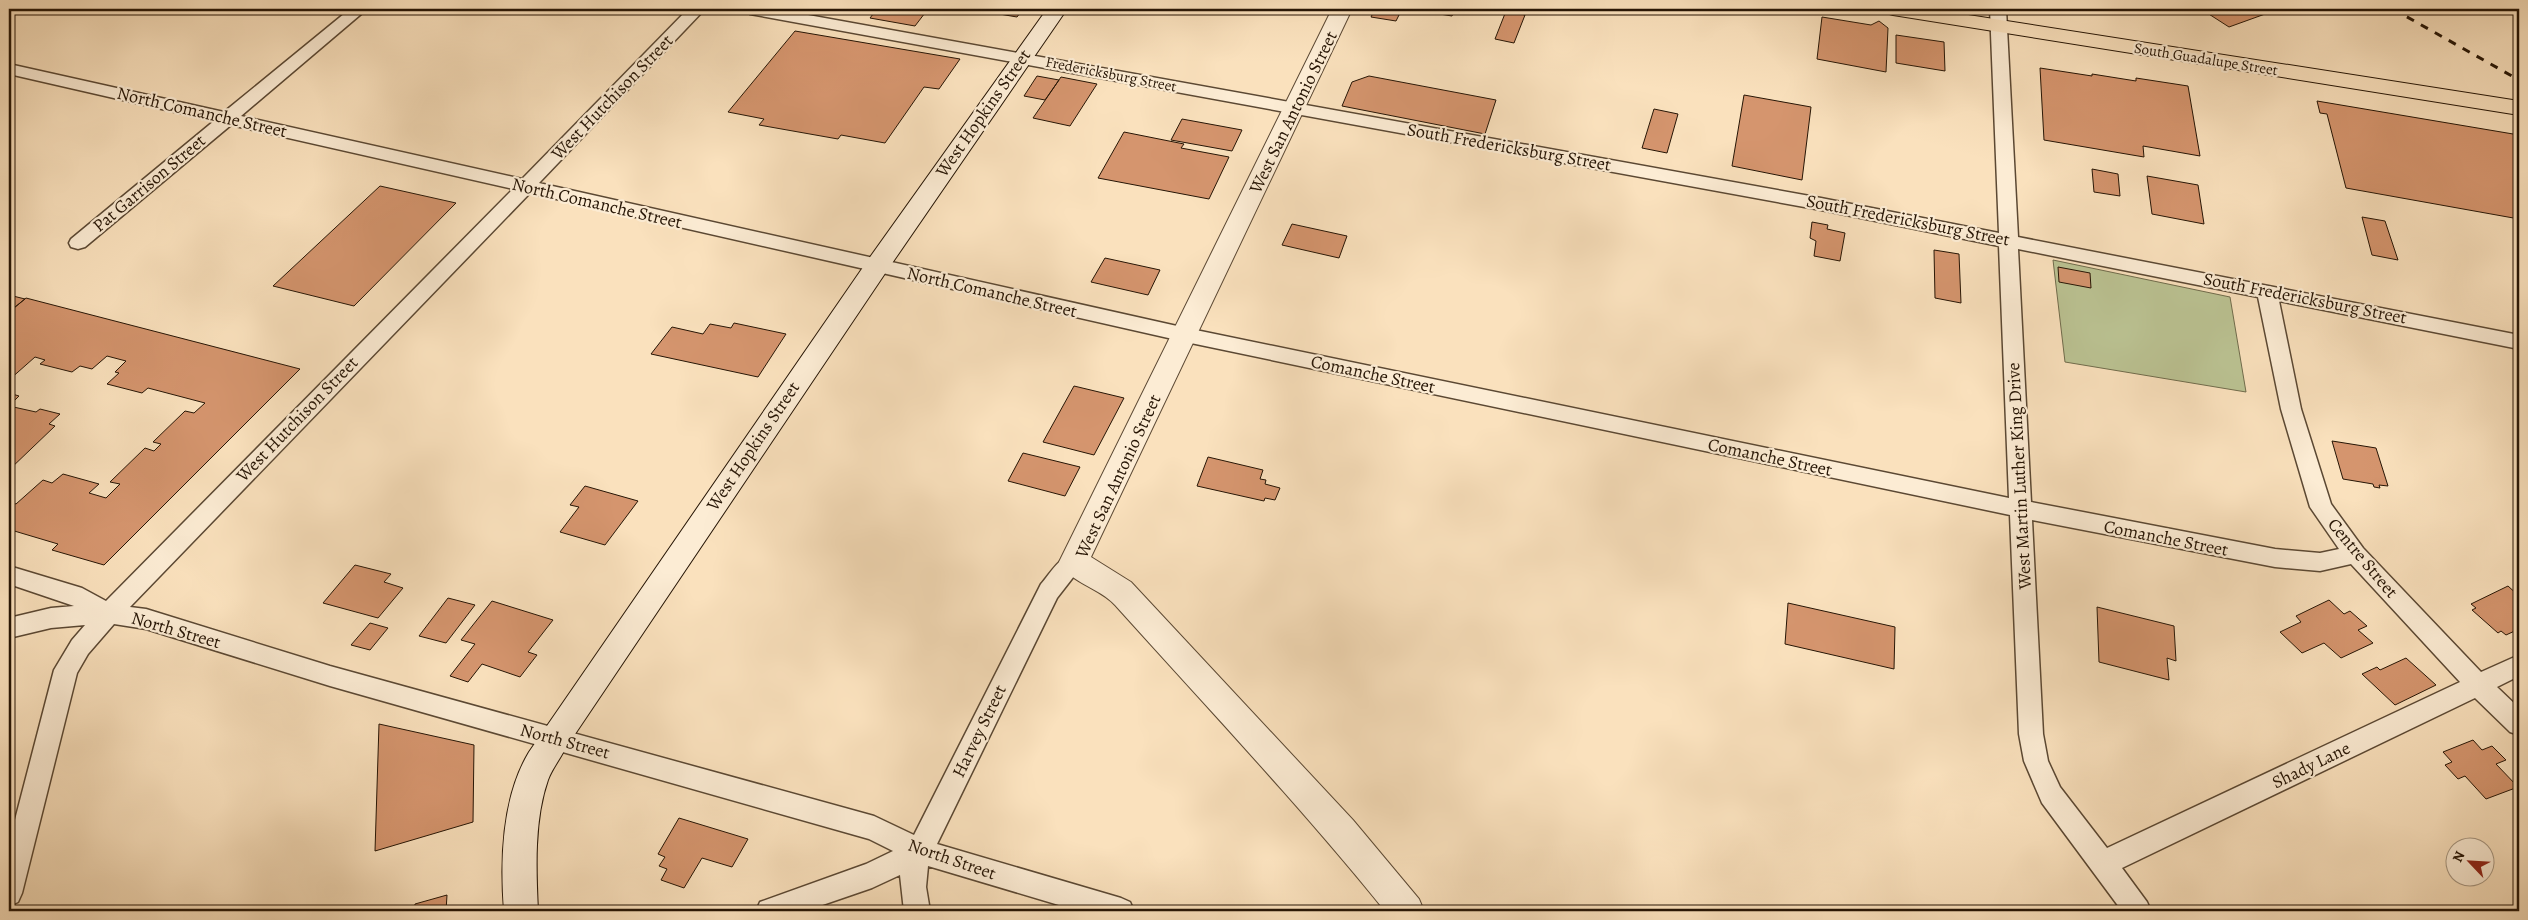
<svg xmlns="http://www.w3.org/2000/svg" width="2528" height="920" viewBox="0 0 2528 920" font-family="Alegreya,serif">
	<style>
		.green { fill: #bbc393; stroke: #706c4c }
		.building { fill: #d5956e; stroke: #261505 }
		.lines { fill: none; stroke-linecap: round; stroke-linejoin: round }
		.minor-casing { stroke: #5b4833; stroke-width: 3 }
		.tertiary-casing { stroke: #5b4833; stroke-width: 2 }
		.secondary-casing { stroke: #261505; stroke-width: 2 }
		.primary-casing { stroke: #261505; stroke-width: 2 }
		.minor { fill: #fcecd4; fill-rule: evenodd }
		.tertiary { fill: #fcecd4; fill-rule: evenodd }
		.secondary { fill: #fcecd4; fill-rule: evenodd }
		.primary { fill: #fae1bd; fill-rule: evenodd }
		.rail { stroke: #261505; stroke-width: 3; stroke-dasharray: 8 8; stroke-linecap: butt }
		.labels { text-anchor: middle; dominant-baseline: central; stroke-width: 4.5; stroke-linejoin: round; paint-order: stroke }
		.far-street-label { font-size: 15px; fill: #261505; stroke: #fcecd4 }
		.street-label { font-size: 18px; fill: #261505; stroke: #fcecd4 }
	</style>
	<rect width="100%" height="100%" fill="#fae1bd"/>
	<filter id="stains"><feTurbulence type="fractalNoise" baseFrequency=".004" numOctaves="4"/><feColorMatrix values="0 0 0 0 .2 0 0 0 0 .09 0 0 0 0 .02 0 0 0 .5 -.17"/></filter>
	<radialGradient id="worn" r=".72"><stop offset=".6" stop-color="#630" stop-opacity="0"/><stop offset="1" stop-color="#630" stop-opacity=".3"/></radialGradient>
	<!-- green -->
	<path class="green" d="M 2053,260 L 2230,297 L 2246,392 L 2065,362 Z"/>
	<!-- building -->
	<path class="building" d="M 877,9 L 928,9 L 915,26 L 870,18 Z
		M 970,9 L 1023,9 L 1017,17 Z
		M 1375,9 L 1402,9 L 1396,21 L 1371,17 Z
		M 1409,9 L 1455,9 L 1452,16 Z
		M 2201,9 L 2279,9 L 2229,27 Z
		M 1506,11 L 1525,15 L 1514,43 L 1495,39 Z
		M 1822,17 L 1871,25 L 1879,21 L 1888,28 L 1886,72 L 1817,59 Z
		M 795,31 L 960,59 L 939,89 L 924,87 L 885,143 L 841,135 L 838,139 L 759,125 L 764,119 L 728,112 Z
		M 1896,35 L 1944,42 L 1945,71 L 1896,63 Z
		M 2040,68 L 2092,76 L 2092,74 L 2136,81 L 2136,78 L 2188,86 L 2200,156 L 2143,146 L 2144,157 L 2044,140 Z
		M 1037,76 L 1059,80 L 1045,100 L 1024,96 Z
		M 1369,76 L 1496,100 L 1485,134 L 1342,106 L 1352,82 Z
		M 1061,77 L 1097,84 L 1070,126 L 1033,118 Z
		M 1744,95 L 1811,107 L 1802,180 L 1732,166 Z
		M 2317,101 L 2519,135 L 2519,219 L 2346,188 L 2327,114 L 2320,113 Z
		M 1654,109 L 1678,114 L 1667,153 L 1642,148 Z
		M 1182,119 L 1242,130 L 1232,151 L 1171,140 Z
		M 1124,132 L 1184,144 L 1181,148 L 1229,157 L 1209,199 L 1098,178 Z
		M 2092,169 L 2118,174 L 2120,196 L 2094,192 Z
		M 2147,176 L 2198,185 L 2204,224 L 2152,214 Z
		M 380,186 L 456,203 L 354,306 L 273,286 Z
		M 2362,217 L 2385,221 L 2398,260 L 2372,255 Z
		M 1812,222 L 1828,225 L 1827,229 L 1845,233 L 1840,261 L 1814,256 L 1816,241 L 1810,238 Z
		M 1292,224 L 1347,236 L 1339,258 L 1282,245 Z
		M 1934,250 L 1959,254 L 1961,303 L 1935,298 Z
		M 1105,258 L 1160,270 L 1148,295 L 1091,282 Z
		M 2058,267 L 2090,273 L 2091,288 L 2059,282 Z
		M 9,295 L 25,299 L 9,312 Z
		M 26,298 L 300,369 L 104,565 L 52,550 L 58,544 L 11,530 L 9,532 L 9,502 L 16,504 L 43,480 L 52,483 L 63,474 L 99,484 L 89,493 L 106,498 L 120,484 L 110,482 L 145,448 L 154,451 L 161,444 L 153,442 L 185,411 L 194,413 L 205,403 L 148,388 L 142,393 L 107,384 L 119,373 L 115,372 L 126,361 L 107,356 L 92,369 L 80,366 L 72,372 L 40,364 L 45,360 L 35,357 L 9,380 L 9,312 Z
		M 734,323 L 786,334 L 758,377 L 651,354 L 672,327 L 703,334 L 710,324 L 731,328 Z
		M 1074,386 L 1124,398 L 1094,455 L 1043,442 Z
		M 9,393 L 19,396 L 9,406 L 36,412 L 40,409 L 60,414 L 49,424 L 55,426 L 9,470 Z
		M 2332,441 L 2376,448 L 2388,486 L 2379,485 L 2380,488 L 2374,487 L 2373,484 L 2343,479 Z
		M 1023,453 L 1080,467 L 1065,496 L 1008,481 Z
		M 1208,457 L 1263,470 L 1260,479 L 1266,480 L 1265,484 L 1280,488 L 1275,500 L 1265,498 L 1264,501 L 1197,486 Z
		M 585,486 L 638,501 L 605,545 L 560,532 L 579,507 L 570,505 Z
		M 355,565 L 391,574 L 384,582 L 403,588 L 378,618 L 323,603 Z
		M 2508,586 L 2519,596 L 2519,629 L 2506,635 L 2501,631 L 2498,633 L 2472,610 L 2476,608 L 2471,604 Z
		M 448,598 L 475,605 L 446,643 L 419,636 Z
		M 2329,600 L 2344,614 L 2350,611 L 2367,626 L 2358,630 L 2373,643 L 2341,658 L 2324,643 L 2302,653 L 2280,632 L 2301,622 L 2296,616 Z
		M 492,601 L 553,620 L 528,652 L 537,655 L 520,677 L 482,664 L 468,682 L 450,676 L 475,644 L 461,640 Z
		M 1788,603 L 1895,627 L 1894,669 L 1785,644 Z
		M 2097,607 L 2174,626 L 2176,661 L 2167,658 L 2169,680 L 2099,662 Z
		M 370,623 L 388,628 L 370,650 L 351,645 Z
		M 2406,658 L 2436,685 L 2395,705 L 2362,674 L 2377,667 L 2380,670 Z
		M 379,724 L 474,745 L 473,822 L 375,851 Z
		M 2473,740 L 2482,750 L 2492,746 L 2506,760 L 2496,764 L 2518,787 L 2486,799 L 2465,776 L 2458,779 L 2445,765 L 2452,762 L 2443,752 Z
		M 679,818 L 748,839 L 732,867 L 702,858 L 684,888 L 661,880 L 667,869 L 659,866 L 665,857 L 658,854 Z
		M 447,895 L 446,911 L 414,911 L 415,904 Z"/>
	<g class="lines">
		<!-- minor casing -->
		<g class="minor-casing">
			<path id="minor" d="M 350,9 L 367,9 L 241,116 L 522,179 L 688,9 L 705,9 L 539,183 L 1186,328 L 2009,498 L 1999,246 L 1821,210 L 750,14 L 742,9 L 775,9 L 1821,198 L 1999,233 L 1990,9 L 2006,9 L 2018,237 L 2519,335 L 2519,349 L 2279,301 L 2301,409 L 2331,504 L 2363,548 L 2481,672 L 2519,655 L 2519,676 L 2497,687 L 2519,708 L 2519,735 L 2510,732 L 2475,698 L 2122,868 L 2147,902 L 2151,911 L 2122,911 L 2042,803 L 2024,761 L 2019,734 L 2010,515 L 1186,342 L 530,193 L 130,607 L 146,609 L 330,666 L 874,816 L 914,835 L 1041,584 C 1052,572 1063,549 1082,555 L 1085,562 L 1057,598 L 937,844 L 1121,898 L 1130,902 L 1134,911 L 1079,911 L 928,866 L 926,887 L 930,911 L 904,911 L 900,875 L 872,888 L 805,911 L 756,911 L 760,902 L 866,864 L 893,851 L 869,839 L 330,686 L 146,629 L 114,624 L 88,654 L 77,673 L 22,893 L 18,902 L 9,906 L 9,843 L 54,670 L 72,640 L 85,625 L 51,628 L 9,638 L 9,618 L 51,608 L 74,606 L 9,584 L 9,566 L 82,588 L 106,601 L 513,189 L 231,125 L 85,247 L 78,249 L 71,247 L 69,243 L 71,239 L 214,121 L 9,74 L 9,64 L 224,112 ZM 2018,249 L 2258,297 L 2281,409 L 2310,507 L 2339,549 L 2320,553 L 2275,549 L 2031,502 ZM 2032,520 L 2275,567 L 2320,571 L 2351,564 L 2460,682 L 2107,848 L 2060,787 L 2048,761 L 2043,734 Z"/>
		</g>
		<!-- tertiary casing -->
		<g class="tertiary-casing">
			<path id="tertiary" d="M 1332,9 L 1352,9 L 1091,557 L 1131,582 L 1353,820 L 1419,899 L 1424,911 L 1385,911 C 1300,806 1206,706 1115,605 C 1100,588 1070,583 1059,562 Z"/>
		</g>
		<!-- secondary casing -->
		<g class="secondary-casing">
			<path id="secondary" d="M 1047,9 L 1067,9 L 886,272 L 565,749 C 560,759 552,769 548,780 C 534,820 536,869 538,911 L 504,911 C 500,860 502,797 529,752 L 868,260 Z"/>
		</g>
		<!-- primary casing -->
		<g class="primary-casing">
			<path id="primary" d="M 1883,9 L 1930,9 L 2519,101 L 2519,115 L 1893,15 L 1886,13 Z"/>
		</g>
		<!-- minor -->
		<use href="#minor" class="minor"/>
		<!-- tertiary -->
		<use href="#tertiary" class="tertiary"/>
		<!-- secondary -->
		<use href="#secondary" class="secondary"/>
		<!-- primary -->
		<use href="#primary" class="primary"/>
		<!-- rail -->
		<path class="rail" d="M 2393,9 L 2519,80"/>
	</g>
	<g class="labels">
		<!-- far-street labels -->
		<g class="far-street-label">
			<text transform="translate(2206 59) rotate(9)">South Guadalupe Street</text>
			<text transform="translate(1111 74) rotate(11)">Fredericksburg Street</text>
		</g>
		<!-- street labels -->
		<g class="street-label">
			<text transform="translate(612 97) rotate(-46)">West Hutchison Street</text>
			<text transform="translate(202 112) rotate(13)">North Comanche Street</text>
			<text transform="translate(1293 112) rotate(-64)">West San Antonio Street</text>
			<text transform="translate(983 113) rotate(-55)">West Hopkins Street</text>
			<text transform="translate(1509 147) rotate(10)">South Fredericksburg Street</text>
			<text transform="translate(149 183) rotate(-40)">Pat Garrison Street</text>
			<text transform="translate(597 203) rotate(13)">North Comanche Street</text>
			<text transform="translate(1908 220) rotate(11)">South Fredericksburg Street</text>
			<text transform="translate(992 292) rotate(13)">North Comanche Street</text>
			<text transform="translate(2305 298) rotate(11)">South Fredericksburg Street</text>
			<text transform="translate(1373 374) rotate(12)">Comanche Street</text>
			<text transform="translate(297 419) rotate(-46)">West Hutchison Street</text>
			<text transform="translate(753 446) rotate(-56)">West Hopkins Street</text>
			<text transform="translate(1770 457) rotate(12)">Comanche Street</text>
			<text transform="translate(1118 476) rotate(-65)">West San Antonio Street</text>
			<text transform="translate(2019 476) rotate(-93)">West Martin Luther King Drive</text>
			<text transform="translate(2166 538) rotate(11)">Comanche Street</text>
			<text transform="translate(2363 558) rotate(50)">Centre Street</text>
			<text transform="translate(176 630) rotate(16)">North Street</text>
			<text transform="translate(979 731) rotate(-64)">Harvey Street</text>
			<text transform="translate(565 741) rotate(15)">North Street</text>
			<text transform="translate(2311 765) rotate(-26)">Shady Lane</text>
			<text transform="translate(952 859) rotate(19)">North Street</text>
		</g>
	</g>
	<!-- margin -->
	<rect width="2528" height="920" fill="none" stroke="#fae1bd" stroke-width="30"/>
	<rect x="10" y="10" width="2508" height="900" fill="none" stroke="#261505" stroke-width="2.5"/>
	<rect x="15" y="15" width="2498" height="890" fill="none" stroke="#261505"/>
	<!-- north arrow -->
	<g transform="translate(2470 862) rotate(295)"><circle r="24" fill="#fcecd4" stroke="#a69681"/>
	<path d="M0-4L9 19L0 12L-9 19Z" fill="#8f2418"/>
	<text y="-8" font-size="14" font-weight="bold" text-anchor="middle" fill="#261505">N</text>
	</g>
	<rect width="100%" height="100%" filter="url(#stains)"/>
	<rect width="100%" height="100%" fill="url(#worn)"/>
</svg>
